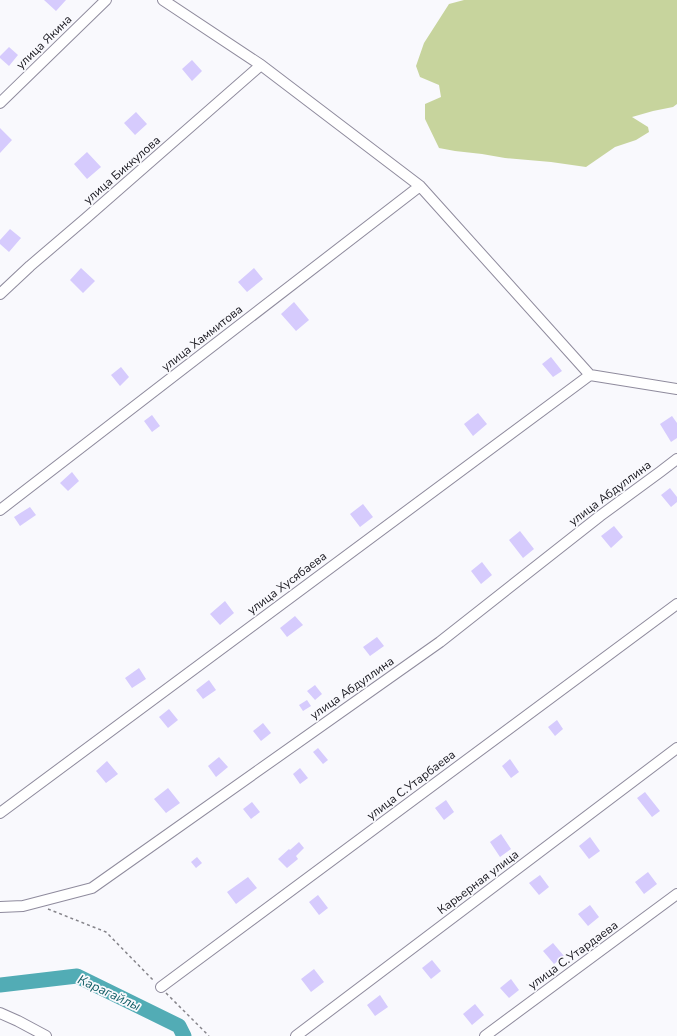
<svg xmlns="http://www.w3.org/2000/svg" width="677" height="1036" viewBox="0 0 677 1036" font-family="'Nunito Sans',sans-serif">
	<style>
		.green { fill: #c7d49d }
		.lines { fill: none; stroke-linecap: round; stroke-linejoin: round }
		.river { stroke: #52acb5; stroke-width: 15 }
		.building { fill: #d6cbfd }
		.minor-casing { stroke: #8f8b9d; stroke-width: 12 }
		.path { stroke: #85848a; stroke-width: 1.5; stroke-dasharray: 3 3; stroke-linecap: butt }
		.minor { stroke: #fff; stroke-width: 10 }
		.labels { text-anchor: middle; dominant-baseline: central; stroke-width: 3.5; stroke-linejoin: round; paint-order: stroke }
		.street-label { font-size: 12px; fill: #16151c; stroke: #f9f9fd }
		.water-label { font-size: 13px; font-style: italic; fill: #135f66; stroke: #f9f9fd }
	</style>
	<rect width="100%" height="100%" fill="#f9f9fd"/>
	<!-- green -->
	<path class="green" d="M 464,0 L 677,0 L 677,104 L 673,107 L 653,111 L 632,117 L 648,127 L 649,132 L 636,140 L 615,147 L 586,167 L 551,162 L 505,158 L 482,154 L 455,151 L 439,148 L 425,119 L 425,104 L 441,97 L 439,85 L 420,77 L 416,66 L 424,43 L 449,4 Z"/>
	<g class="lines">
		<!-- river -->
		<path class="river" d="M 0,985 L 77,976 L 179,1026 L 184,1036"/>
	</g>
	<!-- building -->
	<path class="building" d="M 44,0 L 66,0 L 56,11 Z
		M 9,47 L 18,55 L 9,66 L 0,58 L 0,56 Z
		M 192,60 L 202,71 L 192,81 L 182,69 Z
		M 136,112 L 147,124 L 135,135 L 124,123 Z
		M 0,128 L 12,140 L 0,153 Z
		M 87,152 L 101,167 L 87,179 L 74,164 Z
		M 10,229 L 21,238 L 9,252 L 0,244 L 0,240 Z
		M 81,268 L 95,281 L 83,293 L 70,280 Z
		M 254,268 L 263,279 L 247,292 L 238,282 Z
		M 294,302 L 309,320 L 296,331 L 281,314 Z
		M 551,357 L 562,371 L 553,377 L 542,364 Z
		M 121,367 L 129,377 L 120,386 L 111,375 Z
		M 478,413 L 487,424 L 473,436 L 464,424 Z
		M 152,415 L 160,426 L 152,432 L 144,421 Z
		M 672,416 L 677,423 L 677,438 L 671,442 L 660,424 Z
		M 72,472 L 79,481 L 68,491 L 60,483 Z
		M 670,488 L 677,497 L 677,502 L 671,507 L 661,495 Z
		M 363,504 L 373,517 L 360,527 L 350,514 Z
		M 30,507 L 36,515 L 20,526 L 14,517 Z
		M 614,526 L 623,537 L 611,548 L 601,536 Z
		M 520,531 L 534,549 L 523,558 L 509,540 Z
		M 482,562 L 492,575 L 481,584 L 471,571 Z
		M 225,601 L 234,613 L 220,625 L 210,614 Z
		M 295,616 L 303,625 L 287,637 L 280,628 Z
		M 377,637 L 384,646 L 370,656 L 363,647 Z
		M 139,668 L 146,679 L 132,688 L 125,678 Z
		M 209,680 L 216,690 L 203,699 L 196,690 Z
		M 315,685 L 322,694 L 315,700 L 307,691 Z
		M 307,700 L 311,706 L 303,711 L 299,705 Z
		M 169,709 L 178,720 L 168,728 L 159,717 Z
		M 557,720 L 563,729 L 555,736 L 548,727 Z
		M 263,723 L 271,733 L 261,741 L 253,731 Z
		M 318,748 L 328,760 L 323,764 L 313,752 Z
		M 219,757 L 228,767 L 216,777 L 208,766 Z
		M 510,759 L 519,772 L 511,778 L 502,766 Z
		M 107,761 L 118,774 L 106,783 L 96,771 Z
		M 300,768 L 308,778 L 300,784 L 293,774 Z
		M 168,788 L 180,803 L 166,813 L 154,799 Z
		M 645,792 L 660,811 L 652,817 L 637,798 Z
		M 446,800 L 454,812 L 444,820 L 435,808 Z
		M 252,802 L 260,812 L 251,819 L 243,809 Z
		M 501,834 L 511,849 L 500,857 L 490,842 Z
		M 590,837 L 600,851 L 589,859 L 579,846 Z
		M 299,842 L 304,848 L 296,856 L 298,859 L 287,868 L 278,859 L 289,849 L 290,850 Z
		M 197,857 L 202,863 L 196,868 L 191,862 Z
		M 648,872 L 657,884 L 644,894 L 635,882 Z
		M 540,875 L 549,887 L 539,895 L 529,883 Z
		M 248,877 L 257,888 L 236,904 L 227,892 Z
		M 318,895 L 328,908 L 319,915 L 309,902 Z
		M 590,905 L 599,917 L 588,926 L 578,914 Z
		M 553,943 L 564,956 L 554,964 L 543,951 Z
		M 432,960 L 441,971 L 431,979 L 422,968 Z
		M 314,969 L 324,982 L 311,992 L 301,979 Z
		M 511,979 L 519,990 L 509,998 L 500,988 Z
		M 380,995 L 388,1007 L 375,1016 L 367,1005 Z
		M 475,1004 L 484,1015 L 472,1025 L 463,1014 Z"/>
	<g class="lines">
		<!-- minor casing -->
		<g class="minor-casing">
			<path id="minor" d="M 163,0 L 261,65 L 420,186 L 590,375 L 677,389
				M 0,103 L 106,0
				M 0,294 L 30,266 L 85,219 L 261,65
				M 0,510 L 420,186
				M 0,813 L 590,375
				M 0,907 L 23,906 L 92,888 L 440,642 L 600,516 L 660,472 L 677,459
				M 161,987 L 677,604
				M 0,1013 L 18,1021 L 46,1036
				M 296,1036 L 677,748
				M 485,1036 L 677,894"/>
		</g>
		<!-- path -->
		<path class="path" d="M 48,909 L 106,932 L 154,981
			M 166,993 L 209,1036"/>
		<!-- minor -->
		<use href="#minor" class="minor"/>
	</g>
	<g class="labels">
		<!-- street labels -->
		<g class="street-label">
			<text transform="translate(44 42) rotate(-44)">улица Якина</text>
			<text transform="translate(122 170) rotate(-41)">улица Биккулова</text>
			<text transform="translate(202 338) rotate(-38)">улица Хаммитова</text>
			<text transform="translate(610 493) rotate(-37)">улица Абдуллина</text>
			<text transform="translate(287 583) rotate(-37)">улица Хусябаева</text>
			<text transform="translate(352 688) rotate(-35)">улица Абдуллина</text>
			<text transform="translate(411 785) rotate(-37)">улица С.Утарбаева</text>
			<text transform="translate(478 882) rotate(-37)">Карьерная улица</text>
			<text transform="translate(573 955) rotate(-36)">улица С.Утардаева</text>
		</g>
		<!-- water labels -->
		<g class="water-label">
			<text transform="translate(109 993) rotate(25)">Карагайлы</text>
		</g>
	</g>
</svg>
